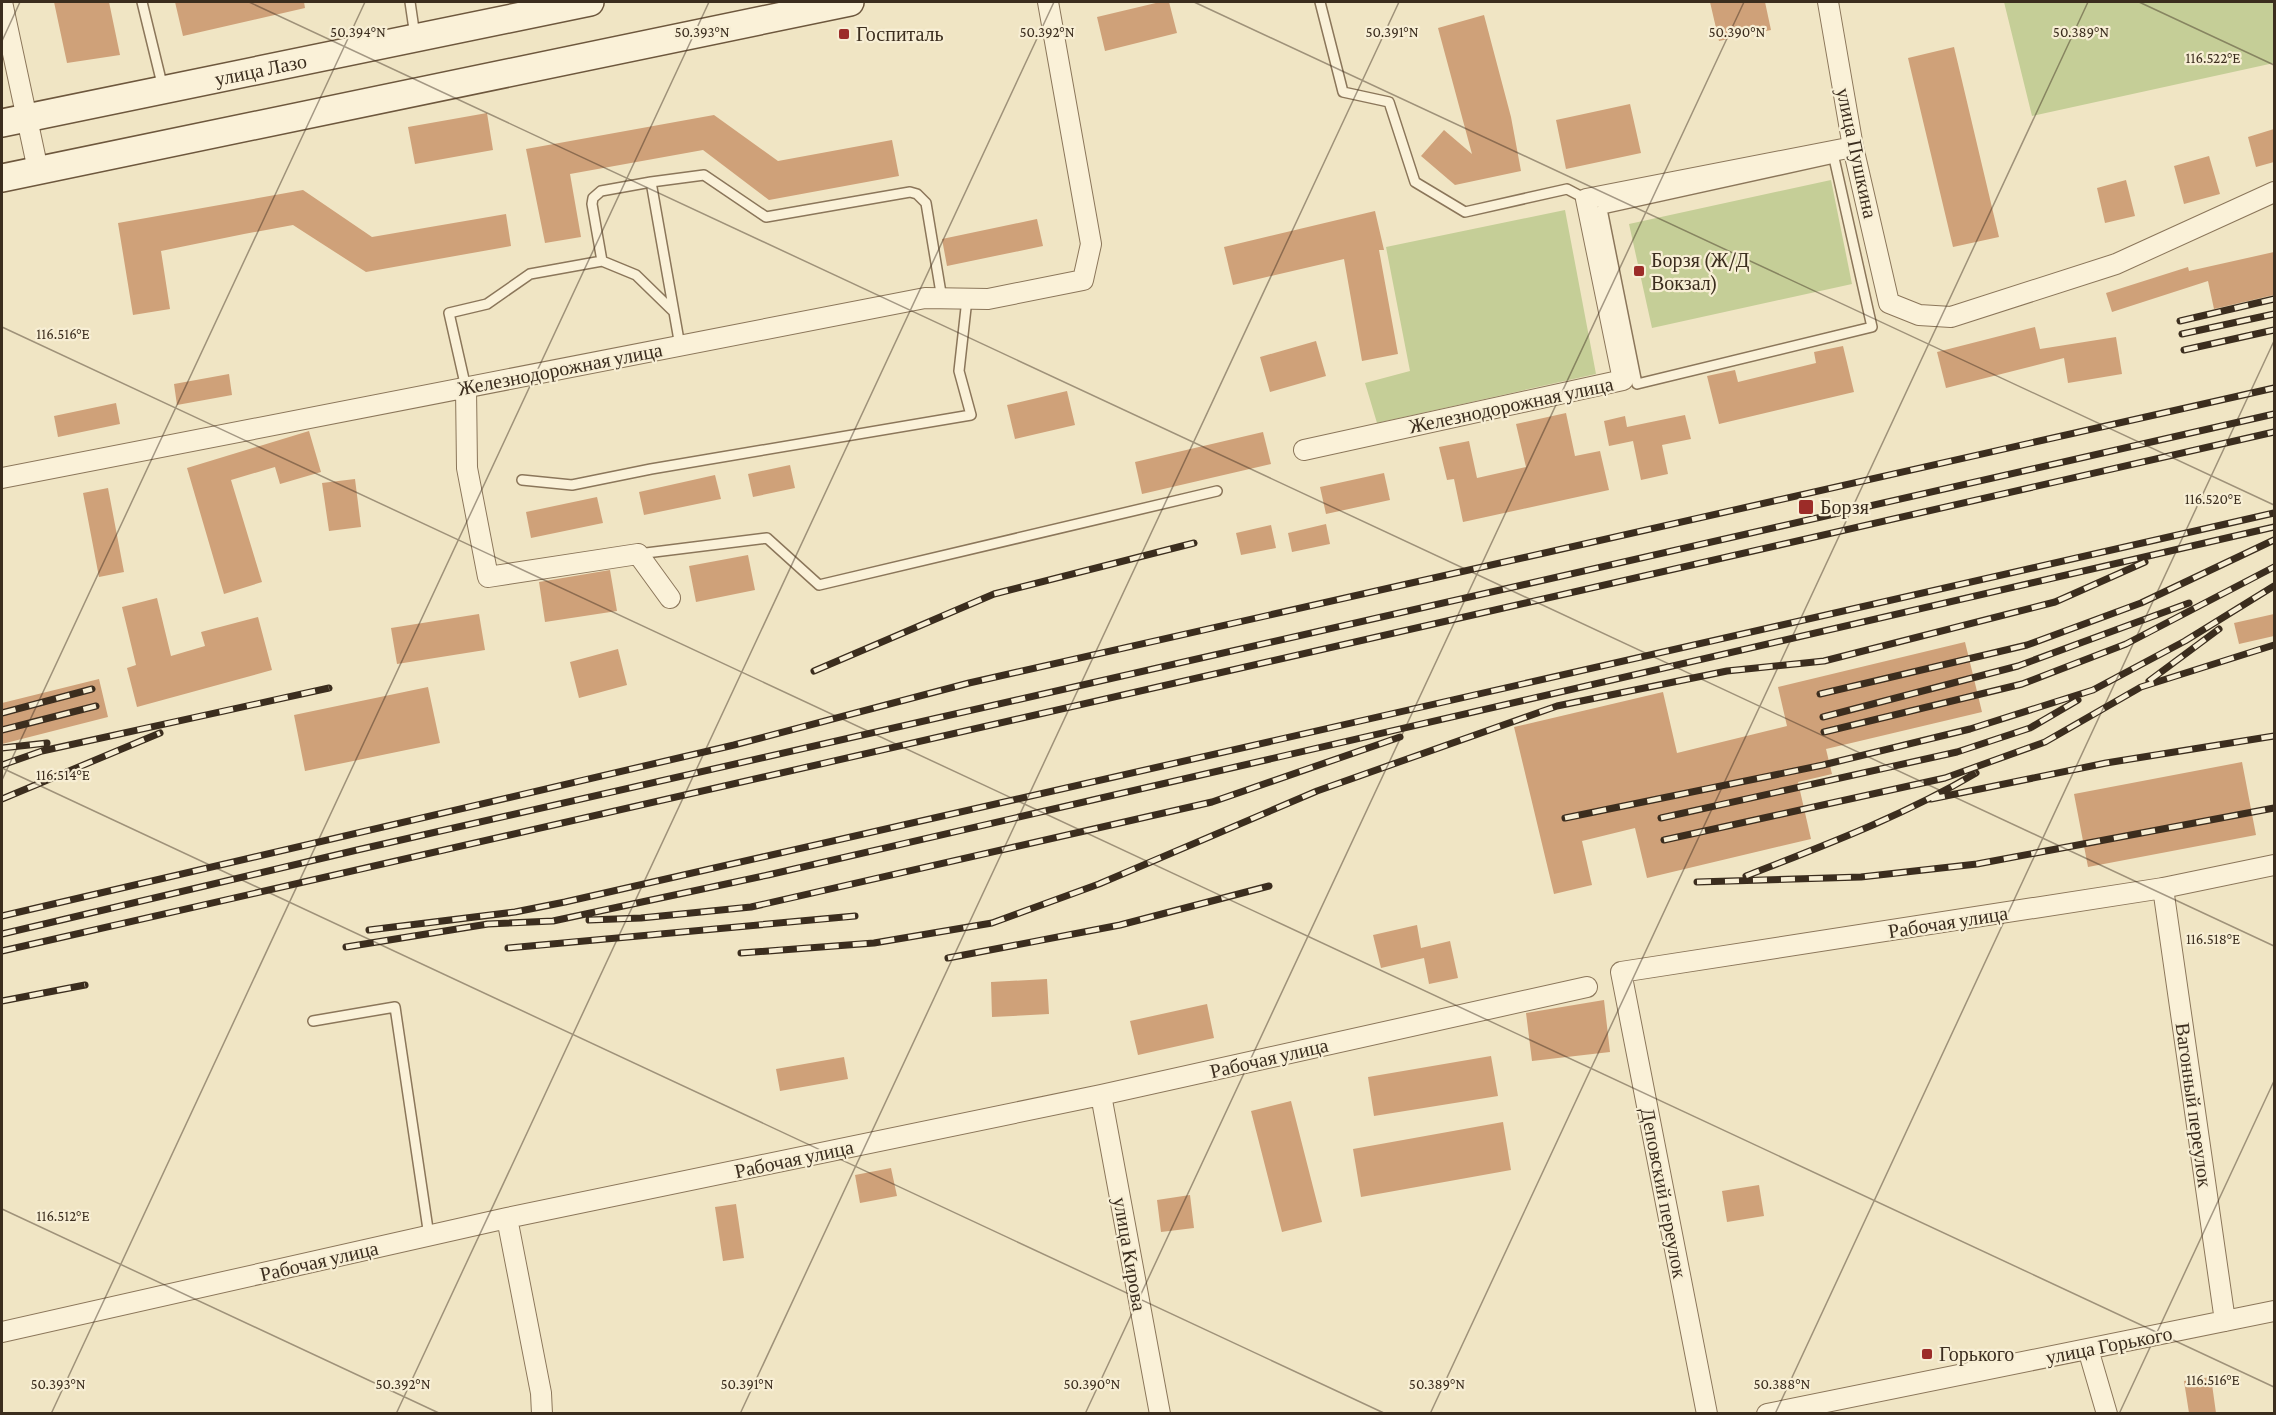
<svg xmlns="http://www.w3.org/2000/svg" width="2276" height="1415" viewBox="0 0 2276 1415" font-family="'Crimson Pro',serif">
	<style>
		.green { fill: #c5ce97 }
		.building { fill: #cfa179 }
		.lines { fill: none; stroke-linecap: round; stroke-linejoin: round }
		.lane-casing { stroke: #8b765a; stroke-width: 12 }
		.street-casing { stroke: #8b765a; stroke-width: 22 }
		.secondary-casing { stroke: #6d573d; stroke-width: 30 }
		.lane { stroke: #faf1d8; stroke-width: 9 }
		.street { stroke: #faf1d8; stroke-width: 20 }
		.secondary { stroke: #faf1d8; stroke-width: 27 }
		.rail-casing { stroke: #3b2d1e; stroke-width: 7 }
		.rail { stroke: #f7eed4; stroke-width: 4.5; stroke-dasharray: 14; stroke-linecap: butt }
		.ticks { fill: none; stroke: #3b2d1e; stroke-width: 1.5; stroke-opacity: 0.45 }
		.poi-dot { fill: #9c2c28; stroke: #f7eed4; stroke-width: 2 }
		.labels { text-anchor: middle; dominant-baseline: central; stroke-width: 4.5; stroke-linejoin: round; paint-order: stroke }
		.poi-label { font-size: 20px; fill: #3b2d1e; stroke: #f7eed4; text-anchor: start }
		.street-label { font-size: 20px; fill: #3b2d1e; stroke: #f7eed4 }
		.ticks-label { font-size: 15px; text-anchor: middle; fill: #3b2d1e; stroke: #f7eed4; stroke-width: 4.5; stroke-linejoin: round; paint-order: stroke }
	</style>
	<rect width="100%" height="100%" fill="#f0e5c4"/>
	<!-- green -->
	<path class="green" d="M 2004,2 L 2274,2 L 2274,63 L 2032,116 Z
		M 1831,180 L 1852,284 L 1652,328 L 1629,224 Z
		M 1565,210 L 1596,374 L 1377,423 L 1365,383 L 1410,371 L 1386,247 Z"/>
	<!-- building -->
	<path class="building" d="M 54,2 L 109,2 L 120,55 L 67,63 Z
		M 175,2 L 304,2 L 305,8 L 183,36 Z
		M 1160,2 L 1169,2 L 1177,33 L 1105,51 L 1097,17 Z
		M 1710,2 L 1765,2 L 1771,30 L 1719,41 Z
		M 1484,15 L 1511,117 L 1521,171 L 1455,185 L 1421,156 L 1444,130 L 1472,154 L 1438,28 Z
		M 1954,47 L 1999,237 L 1953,247 L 1908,58 Z
		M 1630,104 L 1641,153 L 1566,169 L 1556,120 Z
		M 487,113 L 493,150 L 415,164 L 408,127 Z
		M 714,115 L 778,161 L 892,140 L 899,176 L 769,200 L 703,150 L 570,174 L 581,237 L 545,243 L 526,149 Z
		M 2274,129 L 2274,162 L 2256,167 L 2248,137 Z
		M 2209,156 L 2220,194 L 2184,204 L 2174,166 Z
		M 2126,180 L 2135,216 L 2105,223 L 2097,188 Z
		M 303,190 L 372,237 L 506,214 L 511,246 L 366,272 L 293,225 L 244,234 L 161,251 L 170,309 L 133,315 L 118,223 Z
		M 1375,211 L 1384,250 L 1379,250 L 1398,354 L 1362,361 L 1344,259 L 1233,285 L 1224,247 Z
		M 1037,219 L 1043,246 L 947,266 L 942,239 Z
		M 2274,252 L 2274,295 L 2214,309 L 2208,281 L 2112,312 L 2106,293 L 2188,267 L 2189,271 Z
		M 2035,327 L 2040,349 L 2116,337 L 2122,374 L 2068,383 L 2064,358 L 1946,388 L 1937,352 Z
		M 1316,341 L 1326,376 L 1270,392 L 1260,357 Z
		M 1843,346 L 1854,392 L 1719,424 L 1707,376 L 1735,370 L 1738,382 L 1816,363 L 1814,352 Z
		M 229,374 L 232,395 L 177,405 L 174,384 Z
		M 1067,391 L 1075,425 L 1015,439 L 1007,405 Z
		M 116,403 L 120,424 L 58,437 L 54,416 Z
		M 1566,413 L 1575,456 L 1600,451 L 1609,490 L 1463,522 L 1454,479 L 1447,480 L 1439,447 L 1469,441 L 1477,478 L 1526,467 L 1516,424 Z
		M 1685,415 L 1691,439 L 1662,445 L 1668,474 L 1641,480 L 1633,441 L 1609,446 L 1604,421 L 1625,416 L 1627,427 Z
		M 309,431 L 321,472 L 280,484 L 275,467 L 231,480 L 262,582 L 224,594 L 187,468 Z
		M 1263,432 L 1271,464 L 1142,494 L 1135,462 Z
		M 790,465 L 795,488 L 753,497 L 748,474 Z
		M 1384,473 L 1390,500 L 1326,514 L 1320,487 Z
		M 715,475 L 721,499 L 644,515 L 639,492 Z
		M 355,479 L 361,527 L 329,531 L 322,483 Z
		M 108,488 L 124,572 L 99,577 L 83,493 Z
		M 597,497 L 603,523 L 531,538 L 526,512 Z
		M 1326,524 L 1330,544 L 1292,552 L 1288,533 Z
		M 1271,525 L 1276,548 L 1241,555 L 1236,533 Z
		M 748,555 L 755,590 L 696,602 L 689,566 Z
		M 610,570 L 617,611 L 545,622 L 539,582 Z
		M 157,598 L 171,656 L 205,646 L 201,632 L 258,617 L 272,670 L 137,707 L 127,668 L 136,665 L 122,607 Z
		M 479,614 L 485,650 L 397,664 L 391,628 Z
		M 2274,614 L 2274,636 L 2239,644 L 2234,623 Z
		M 1965,642 L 1982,712 L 1826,749 L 1832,774 L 1798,782 L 1811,839 L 1647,878 L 1635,828 L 1582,841 L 1592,885 L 1554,894 L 1514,727 L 1663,692 L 1677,753 L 1787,726 L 1778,687 Z
		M 618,649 L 627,685 L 579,698 L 570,662 Z
		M 99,679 L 108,717 L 2,744 L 2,703 Z
		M 428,687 L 440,743 L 305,771 L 294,715 Z
		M 2242,762 L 2256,835 L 2088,867 L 2074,794 Z
		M 1417,925 L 1421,948 L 1450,941 L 1458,978 L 1429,984 L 1424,958 L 1381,968 L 1373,935 Z
		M 1047,979 L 1049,1014 L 992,1017 L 991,982 Z
		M 1604,1000 L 1610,1052 L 1532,1061 L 1526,1013 Z
		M 1207,1004 L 1214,1038 L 1138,1055 L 1130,1021 Z
		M 1491,1056 L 1498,1096 L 1374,1116 L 1368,1077 Z
		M 844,1057 L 848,1079 L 780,1091 L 776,1069 Z
		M 1291,1101 L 1322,1222 L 1282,1232 L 1251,1111 Z
		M 1503,1122 L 1511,1170 L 1361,1197 L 1353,1149 Z
		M 891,1168 L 897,1196 L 860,1203 L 855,1175 Z
		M 1759,1185 L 1764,1216 L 1727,1222 L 1722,1191 Z
		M 1190,1195 L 1194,1228 L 1161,1232 L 1157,1200 Z
		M 736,1204 L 744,1258 L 723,1261 L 715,1207 Z
		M 2211,1377 L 2216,1413 L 2189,1413 L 2184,1381 Z"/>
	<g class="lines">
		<!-- lane casing -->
		<g class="lane-casing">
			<path id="lane" d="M 142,2 L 163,88
				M 410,2 L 415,36
				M 1320,2 L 1343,92 L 1389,102 L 1415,182 L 1465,212 L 1567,189 L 1588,200
				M 1834,158 L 1872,327 L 1637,384 L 1602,209 Z
				M 651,182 L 704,175 L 766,217 L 910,192 L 917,194 L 926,203 L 942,299
				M 602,261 L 636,275 L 674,312
				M 466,388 L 449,313 L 487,304 L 530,274 L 602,261 L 592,204 L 593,198 L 601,191 L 651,182 L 680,346
				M 522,480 L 572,485 L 651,469 L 971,415 L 959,371 L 967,299
				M 638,554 L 767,538 L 819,585 L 1217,491
				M 313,1021 L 395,1007 L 429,1236"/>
		</g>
		<!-- street casing -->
		<g class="street-casing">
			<path id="street" d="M 2,2 L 38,170
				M 1828,2 L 1853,147 L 1889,303 L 1919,315 L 1951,317 L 2116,264 L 2274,192
				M 466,388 L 467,468 L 488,577 L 638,554 L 670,598
				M 1304,450 L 1623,380 L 1586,199 L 1853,147
				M 2,478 L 925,298 L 988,299 L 1083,280 L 1091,244 L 1048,2
				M 2163,888 L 2225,1321
				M 1101,1095 L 1160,1414
				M 507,1218 L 541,1393 L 542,1414
				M 2,1332 L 507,1218 L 1101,1095 L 1587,987
				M 2088,1349 L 2107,1414
				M 1707,1414 L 1621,972 L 2163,888 L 2274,865
				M 1767,1414 L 2274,1311"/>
		</g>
		<!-- secondary casing -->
		<g class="secondary-casing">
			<g id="secondary">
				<path id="s1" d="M 2,123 L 590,2"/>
				<path d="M 2,178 L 850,2"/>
			</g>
		</g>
		<!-- lane -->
		<use href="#lane" class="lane"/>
		<!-- street -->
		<use href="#street" class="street"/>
		<!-- secondary -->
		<use href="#secondary" class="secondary"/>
		<!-- rail casing -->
		<g class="rail-casing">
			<path id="rail" d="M 2180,321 L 2274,299
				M 2182,334 L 2274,314
				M 2184,350 L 2274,330
				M 814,671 L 994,594 L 1194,543
				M 2149,681 L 2219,629
				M 1820,694 L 2027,645 L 2141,603 L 2274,540
				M 2,713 L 92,689
				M 1823,717 L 2018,666 L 2189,603
				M 2,730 L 96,706
				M 1824,732 L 2022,684 L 2126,644 L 2274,567
				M 2,748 L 47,743
				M 2,765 L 42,751 L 329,688
				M 2,799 L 160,733
				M 1931,799 L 2106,763 L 2274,736
				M 1565,818 L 1823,765 L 1970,729 L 2093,690 L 2185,641 L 2274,586
				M 1661,818 L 1957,752 L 2030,728 L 2078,700
				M 1664,840 L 1945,778 L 2045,742 L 2141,687 L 2274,645
				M 1746,876 C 1825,845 1903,816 1976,773
				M 1697,882 L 1861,877 L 1977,864 L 2274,808
				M 2,916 L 734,745 L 969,683 L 2274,388
				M 589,920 L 641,918 L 751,907 L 1212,802 L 1400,737
				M 369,930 L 515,912 L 565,902 L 2274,513
				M 2,934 L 357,850 L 2274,414
				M 346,947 L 488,924 L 553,921 L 768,875 L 2274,527
				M 508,948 L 855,916
				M 2,951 L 2274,432
				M 741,953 L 874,943 L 992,923 L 1099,884 L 1317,791 L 1557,706 L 1727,671 L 1824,661 L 2055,602 L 2145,562
				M 948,958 L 1120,925 L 1269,886
				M 2,1001 L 85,985"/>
		</g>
		<!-- rail -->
		<use href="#rail" class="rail"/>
	</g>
	<!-- ticks -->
	<path class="ticks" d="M 249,2 L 2274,946M 1194,2 L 2274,505M 2139,2 L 2274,65M 2,41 L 20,2M 2,327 L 2274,1387M 2,768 L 1386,1414M 2,780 L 365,2M 2,1209 L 441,1414M 51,1414 L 709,2M 396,1414 L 1054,2M 740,1414 L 1399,2M 1085,1414 L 1744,2M 1430,1414 L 2088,2M 1775,1414 L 2274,341M 2119,1414 L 2274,1081"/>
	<!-- markers -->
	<g class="poi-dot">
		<rect x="838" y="28" width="12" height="12" rx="3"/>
		<rect x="1633" y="265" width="12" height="12" rx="3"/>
		<rect x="1798" y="499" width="16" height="16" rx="3"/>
		<rect x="1921" y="1348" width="12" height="12" rx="3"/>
	</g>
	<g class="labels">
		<!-- poi labels -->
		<g class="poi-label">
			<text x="856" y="34">Госпиталь</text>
			<text x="1651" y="260">Борзя (Ж/Д<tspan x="1651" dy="23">Вокзал)</tspan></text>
			<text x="1820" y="507">Борзя</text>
			<text x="1939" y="1354">Горького</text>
		</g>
		<!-- street labels -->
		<g class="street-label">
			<text stroke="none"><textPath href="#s1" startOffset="264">улица Лазо</textPath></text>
			<text transform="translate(1857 153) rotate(78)">улица Пушкина</text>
			<text transform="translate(560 369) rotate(-11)">Железнодорожная улица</text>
			<text transform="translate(1511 405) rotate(-12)">Железнодорожная улица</text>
			<text transform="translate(1948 922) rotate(-9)">Рабочая улица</text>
			<text transform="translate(1269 1058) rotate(-13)">Рабочая улица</text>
			<text transform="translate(2194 1105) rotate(82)">Вагонный переулок</text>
			<text transform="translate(794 1159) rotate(-12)">Рабочая улица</text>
			<text transform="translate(1664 1193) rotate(79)">Деповский переулок</text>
			<text transform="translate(1130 1254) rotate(80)">улица Кирова</text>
			<text transform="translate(319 1261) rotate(-13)">Рабочая улица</text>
			<text transform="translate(2109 1345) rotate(-11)">улица Горького</text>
		</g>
	</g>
	<g class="ticks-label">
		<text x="358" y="37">50.394°N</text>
		<text x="702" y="37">50.393°N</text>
		<text x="1047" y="37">50.392°N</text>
		<text x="1392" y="37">50.391°N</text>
		<text x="1737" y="37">50.390°N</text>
		<text x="2081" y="37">50.389°N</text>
		<text x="2213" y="63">116.522°E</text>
		<text x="63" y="339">116.516°E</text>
		<text x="2213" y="504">116.520°E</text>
		<text x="63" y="780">116.514°E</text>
		<text x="2213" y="944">116.518°E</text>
		<text x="63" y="1221">116.512°E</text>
		<text x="2213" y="1385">116.516°E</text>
		<text x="58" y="1389">50.393°N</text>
		<text x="403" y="1389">50.392°N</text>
		<text x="747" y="1389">50.391°N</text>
		<text x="1092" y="1389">50.390°N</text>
		<text x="1437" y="1389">50.389°N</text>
		<text x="1782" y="1389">50.388°N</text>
	</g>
	<!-- border -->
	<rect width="2276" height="1415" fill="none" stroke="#3b2d1e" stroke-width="6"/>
</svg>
